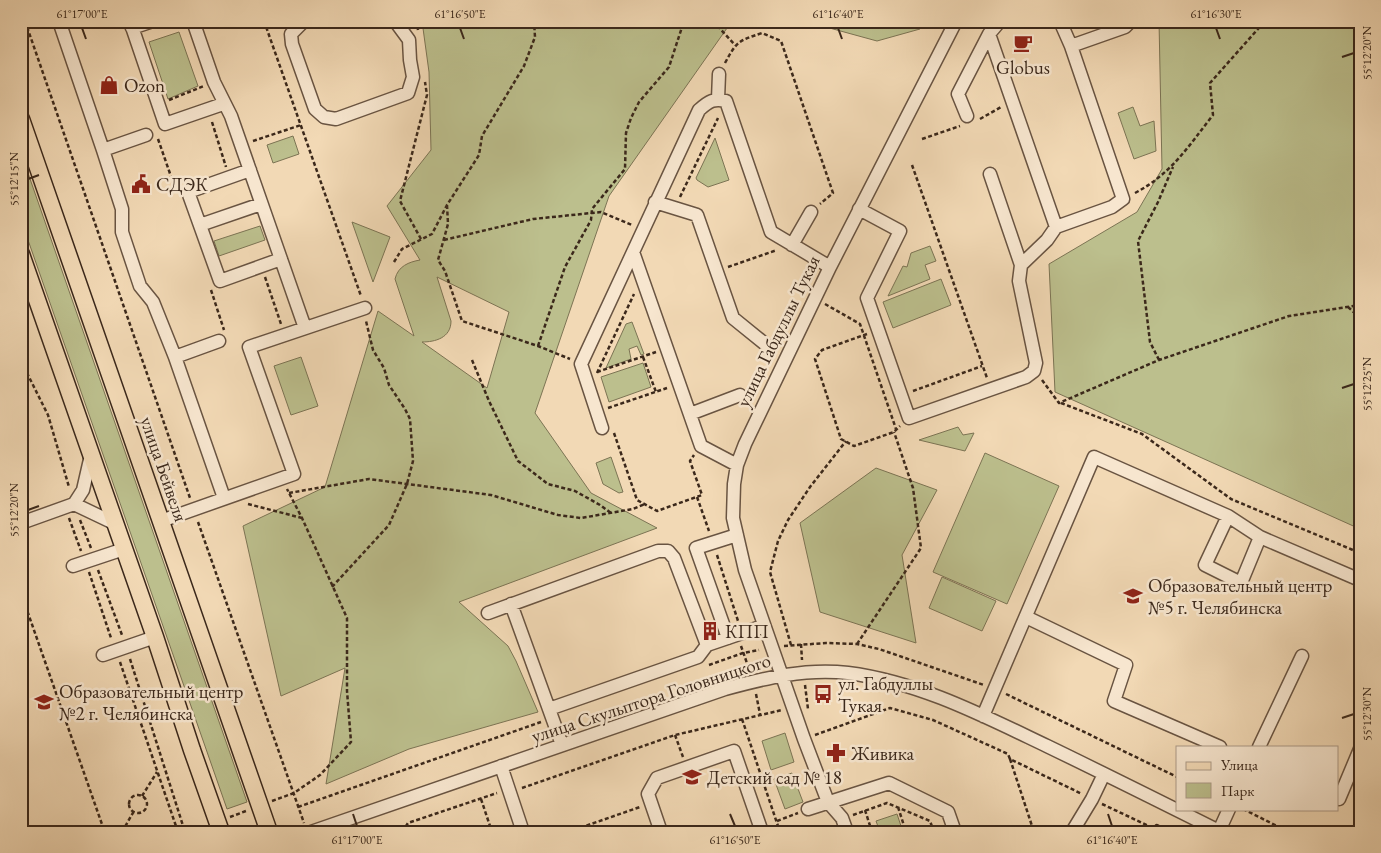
<svg xmlns="http://www.w3.org/2000/svg" width="1381" height="853" viewBox="0 0 1381 853" font-family="'EB Garamond',serif">
	<style>
		.green { fill: #bcbf8d; stroke: #7c7454; fill-rule: evenodd }
		.lines { fill: none; stroke-linecap: round; stroke-linejoin: round }
		.minor-casing { stroke: #695442; stroke-width: 15 }
		.major-casing { stroke: #3b281b; stroke-width: 19 }
		.path { stroke: #3b281b; stroke-width: 2.5; stroke-dasharray: 4 2.5; stroke-linecap: butt }
		.minor { stroke: #f7e6cf; stroke-width: 12 }
		.major { stroke: #f2d9b5; stroke-width: 16 }
		.ticks { fill: none; stroke: #3b281b; stroke-width: 2 }
		.labels { text-anchor: middle; dominant-baseline: central; stroke-width: 5; stroke-linejoin: round; paint-order: stroke }
		.poi-label { font-size: 19px; fill: #3b281b; stroke: #f7e6cf; text-anchor: start }
		.street-label { font-size: 19px; fill: #3b281b; stroke: #f7e6cf }
		.neatline { fill: none; stroke: #3b281b; stroke-width: 2 }
		.ticks-label { font-size: 12px; text-anchor: middle; fill: #3b281b }
	</style>
	<rect width="100%" height="100%" fill="#f2d9b5"/>
	<filter id="stains"><feTurbulence type="fractalNoise" baseFrequency=".004" numOctaves="4"/><feColorMatrix values="0 0 0 0 .2 0 0 0 0 .09 0 0 0 0 .02 0 0 0 .5 -.17"/></filter>
	<radialGradient id="worn" r=".72"><stop offset=".6" stop-color="#630" stop-opacity="0"/><stop offset="1" stop-color="#630" stop-opacity=".3"/></radialGradient>
	<!-- green -->
	<path class="green" d="M 422,21 L 732,21 L 609,196 L 535,413 L 591,493 L 657,528 L 459,602 L 508,646 L 516,661 L 538,712 L 409,749 L 326,784 L 345,668 L 281,696 L 243,526 L 325,487 L 378,311 L 414,336 L 395,279 C 398,266 409,262 420,260 L 387,206 L 431,150 L 429,72 ZM 437,277 L 509,312 L 487,388 L 422,342 C 435,342 451,338 451,321 Z
		M 804,21 L 918,21 L 920,29 L 877,41 Z
		M 1159,21 L 1360,21 L 1360,529 L 1055,392 L 1049,264 L 1137,212 L 1162,169 Z
		M 179,32 L 198,86 L 168,99 L 149,42 Z
		M 1133,107 L 1140,126 L 1154,121 L 1156,151 L 1134,159 L 1118,113 Z
		M 293,136 L 299,154 L 273,163 L 267,145 Z
		M 715,138 L 729,180 L 708,187 L 697,180 L 696,178 Z
		M 21,153 L 247,802 L 227,809 L 21,220 Z
		M 352,222 L 390,237 L 373,282 Z
		M 260,226 L 265,240 L 219,256 L 214,241 Z
		M 930,246 L 936,261 L 925,265 L 930,279 L 888,296 L 903,266 L 907,267 L 911,253 Z
		M 941,279 L 951,305 L 893,328 L 883,302 Z
		M 632,322 L 644,354 L 641,355 L 637,346 L 629,349 L 631,359 L 606,368 L 626,324 Z
		M 301,357 L 318,406 L 291,415 L 274,366 Z
		M 643,363 L 651,387 L 609,402 L 601,377 Z
		M 958,427 L 963,435 L 974,433 L 965,451 L 919,440 Z
		M 985,453 L 1059,486 L 1007,604 L 933,572 Z
		M 611,457 L 623,492 L 619,493 L 603,484 L 596,463 Z
		M 876,468 L 937,490 L 902,555 L 916,643 L 820,612 L 800,523 Z
		M 942,577 L 996,601 L 982,631 L 929,608 Z
		M 785,733 L 794,762 L 771,770 L 762,741 Z
		M 792,773 L 803,802 L 785,809 L 774,779 Z
		M 897,814 L 903,832 L 880,832 L 876,821 Z"/>
	<g class="lines">
		<!-- minor casing -->
		<g class="minor-casing">
			<path id="minor" d="M 59,21 L 103,150 L 122,209 L 122,232 L 140,286 L 153,302 L 175,357 L 224,498
				M 130,21 L 165,124 L 223,104
				M 193,21 L 214,82 L 231,116 L 305,328
				M 304,21 L 291,34 L 292,44 L 315,109 L 324,117 L 336,119 L 408,93 L 413,77 L 410,60 L 409,40 L 395,21
				M 132,28 L 153,21
				M 1071,46 L 1125,27 L 1131,21
				M 718,99 L 719,74
				M 967,116 L 958,94 L 989,34 L 1000,21
				M 103,150 L 146,135
				M 250,170 L 188,192 L 220,281 L 281,259
				M 990,174 L 1021,265
				M 655,202 L 697,215 L 733,318 L 770,348
				M 859,209 L 900,231 L 867,298 L 909,418 L 1026,377 L 1034,371 L 1036,363 L 1019,281 L 1021,265 L 1047,240 L 1056,227 L 989,34
				M 200,225 L 261,204
				M 1056,227 L 1112,207 L 1123,199 L 1071,46 L 1060,21
				M 792,245 L 811,212
				M 633,252 L 701,446 L 737,465
				M 175,357 L 219,341
				M 690,414 L 740,395
				M 602,428 L 581,364 L 699,110 C 709,101 714,98 726,101 L 771,232 L 830,267
				M 74,504 L 83,490 L 91,455
				M 1228,516 L 1205,565 L 1241,583 L 1260,537
				M 161,521 L 294,474 L 249,347 L 365,308
				M 21,523 L 74,504 L 116,524
				M 73,566 L 124,549
				M 511,604 L 562,745
				M 488,613 L 658,551 L 668,551 L 674,558 L 707,645 L 763,626
				M 1026,617 L 1126,665 L 1114,701 L 1220,747
				M 728,638 L 696,548 L 737,535
				M 103,655 L 155,637
				M 549,709 L 698,657 L 707,645
				M 983,716 L 1094,457 L 1228,516 L 1260,537 L 1360,580
				M 1259,747 L 1302,656
				M 501,766 L 523,832
				M 1337,798 L 1339,799 L 1360,749
				M 808,809 L 889,783 L 948,812 L 955,832
				M 1219,831 L 1229,809
				M 311,832 L 725,689 C 765,678 806,668 848,673 C 919,682 984,716 1047,746 C 1105,774 1163,803 1221,832
				M 661,832 L 648,794 L 657,778 L 734,751 L 762,832
				M 847,832 L 842,818 L 828,802 L 804,739 L 745,570 L 733,518 L 734,484 L 737,465 L 745,444 L 830,267 L 956,21
				M 1072,832 L 1092,799 L 1104,774"/>
		</g>
		<!-- major casing -->
		<g class="major-casing">
			<path id="major" d="M 21,119 L 269,832
				M 21,254 L 155,637 L 192,750 L 221,832"/>
		</g>
		<!-- path -->
		<path class="path" d="M 25,21 L 190,498
			M 264,21 L 361,296
			M 417,21 L 418,30
			M 713,21 L 735,45
			M 725,63 C 737,41 738,41 762,33 L 781,41 L 833,193 L 820,204
			M 169,100 L 204,86
			M 980,119 L 1001,107
			M 212,122 L 226,167
			M 158,139 L 175,188
			M 922,139 L 960,126
			M 253,141 L 301,125
			M 912,165 L 987,378
			M 1135,193 C 1171,174 1188,147 1213,115 L 1210,83 L 1265,21
			M 680,197 L 718,118
			M 447,205 L 448,224 L 438,260 L 445,271 L 462,321 L 538,346 L 570,359
			M 421,239 L 400,201 L 427,95 L 425,82
			M 444,240 L 533,219 L 601,212 L 632,225
			M 394,262 L 402,249 L 432,234 L 447,205 L 479,155 L 482,136 L 524,66 L 535,37 L 534,21
			M 728,267 L 777,250
			M 265,277 L 281,324
			M 211,290 L 224,330
			M 825,304 L 860,324 L 896,429
			M 1348,307 L 1360,318
			M 867,334 L 822,350 L 815,359 L 841,439 L 854,446 L 894,432 L 900,426
			M 538,346 L 565,267 L 591,220 L 592,209 L 625,169 L 626,133 L 631,118 L 639,102 L 669,67 L 684,21
			M 643,357 L 656,392
			M 472,360 L 489,401 L 518,461 L 548,484 L 575,491 L 600,505 L 611,513
			M 1159,360 L 1150,342 L 1138,241 L 1158,202 L 1173,167
			M 21,361 L 48,415 L 69,487
			M 597,372 L 656,352
			M 597,373 L 634,294
			M 1042,380 L 1059,403 L 1159,360 L 1289,316 L 1360,305
			M 913,391 L 982,366
			M 1061,403 L 1142,434 L 1231,499 L 1360,553
			M 608,408 L 667,388
			M 614,433 L 637,500 L 657,511 L 702,495 L 690,461 L 694,455
			M 289,493 L 369,479 L 491,495 L 558,515 L 581,518 L 633,509 L 645,504
			M 697,497 L 709,531
			M 248,504 L 302,518
			M 69,518 L 81,551
			M 80,520 L 91,548
			M 198,522 L 304,823
			M 717,555 L 738,621
			M 98,570 L 122,635
			M 89,572 L 111,638
			M 332,587 L 389,525 L 407,484 L 413,461 L 410,419 L 405,409 L 389,385 L 384,368 L 373,350 L 366,321
			M 21,593 L 104,830 L 98,832
			M 801,644 L 802,660
			M 857,644 L 921,548 L 913,488 L 894,432
			M 791,645 L 770,572 L 778,541 L 788,520 L 810,487 L 846,441
			M 741,646 L 749,669
			M 784,646 L 826,643 L 857,644 L 879,649 L 984,685
			M 130,659 L 185,832
			M 120,662 L 178,832
			M 709,665 L 743,653 L 759,650
			M 805,685 L 808,709
			M 756,694 L 760,714
			M 1006,694 L 1177,777
			M 742,719 L 780,832
			M 675,735 L 683,757
			M 815,735 L 890,708 L 933,720 L 1008,754 L 1010,759 L 1082,794
			M 1010,759 L 1034,832
			M 522,788 L 675,735 L 782,710
			M129 804a9 9 0 1 1 18 0a9 9 0 1 1-18 0Z
			M 142,796 L 157,772
			M 481,799 L 492,832
			M 272,801 L 294,793 L 320,775 L 351,742 L 347,691 L 347,618 L 302,518 L 287,489
			M 1102,804 L 1151,827 L 1157,825 L 1171,832
			M 298,807 L 541,722
			M 898,807 L 906,832
			M 1243,809 L 1289,832
			M 865,810 L 872,832
			M 853,815 L 887,803 L 930,821 L 934,832
			M 230,817 L 246,811
			M 777,821 L 798,813
			M 122,832 L 134,811
			M 191,832 L 204,827
			M 396,832 L 404,829
			M 402,832 L 408,823 L 497,793
			M 568,832 L 640,807
			M 1135,832 L 1150,827
			M 1358,832 L 1360,829"/>
		<!-- minor -->
		<use href="#minor" class="minor"/>
		<!-- major -->
		<use href="#major" class="major"/>
	</g>
	<!-- ticks -->
	<path class="ticks" d="M 82,28 L 86,39M 460,28 L 464,39M 838,28 L 842,39M 1216,28 L 1220,39M 1342,57 L 1354,53M 28,179 L 39,175M 1342,388 L 1354,384M 28,510 L 39,506M 1342,718 L 1354,714M 353,814 L 357,826M 730,814 L 735,826M 1108,814 L 1112,826"/>
	<!-- icons -->
	<defs>
		<g id="cafe-bare" transform="scale(1.5)"><path d="M-5.5-4.5H6V0H3Q3 3.5 0 3.5H-2.5Q-5.5 3.5-5.5 0ZM3-3.2v2h1.7v-2ZM-6 4.5H4V6H-6Z" fill="#8f2418" stroke="#f7e6cf" stroke-width="2.5" paint-order="stroke"/></g>
		<g id="shop-bare" transform="scale(1.5)"><path d="M-5-2.5h2.3a2.7 3.5 0 0 1 5.4 0H5L5.5 6h-11ZM-1.5-2.5h3a1.5 2.3 0 0 0-3 0Z" fill="#8f2418" stroke="#f7e6cf" stroke-width="2.5" paint-order="stroke"/></g>
		<g id="civic-bare" transform="scale(1.5)"><path d="M-.6-6.5H3V-4.5H.6V-3L4-1V1h2V6H-6V1h2V-1L-.6-3ZM-1.2 2.5V6h2.4V2.5Z" fill="#8f2418" stroke="#f7e6cf" stroke-width="2.5" paint-order="stroke"/></g>
		<g id="school-bare" transform="scale(1.5)"><path d="M0-5L7-2L0 1L-7-2ZM-4 1L0 2.5L4 1V4Q0 6-4 4Z" fill="#8f2418" stroke="#f7e6cf" stroke-width="2.5" paint-order="stroke"/></g>
		<g id="building-bare" transform="scale(1.5)"><path d="M-4-6H4V6H1V3H-1V6H-4ZM-2.5-4.3h1.7v1.8h-1.7ZM.8-4.3h1.7v1.8H.8ZM-2.5-1h1.7V.8h-1.7ZM.8-1h1.7V.8H.8Z" fill="#8f2418" stroke="#f7e6cf" stroke-width="2.5" paint-order="stroke"/></g>
		<g id="bus-bare" transform="scale(1.5)"><path d="M-5-6H5V4H4V6H2V4H-2V6H-4V4H-5ZM-3.5-4V0h7V-4ZM-3.5 1.2v1.5H-2V1.2ZM2 1.2v1.5H3.5V1.2Z" fill="#8f2418" stroke="#f7e6cf" stroke-width="2.5" paint-order="stroke"/></g>
		<g id="pharmacy-bare" transform="scale(1.5)"><path d="M-2-6h4v4h4v4h-4v4h-4v-4h-4v-4h4Z" fill="#8f2418" stroke="#f7e6cf" stroke-width="2.5" paint-order="stroke"/></g>
	</defs>
	<g fill-rule="evenodd">
		<use href="#cafe-bare" x="1023" y="43"/>
		<use href="#shop-bare" x="109" y="85"/>
		<use href="#civic-bare" x="141" y="184"/>
		<use href="#school-bare" x="1133" y="596"/>
		<use href="#building-bare" x="710" y="631"/>
		<use href="#bus-bare" x="823" y="694"/>
		<use href="#school-bare" x="44" y="702"/>
		<use href="#pharmacy-bare" x="836" y="753"/>
		<use href="#school-bare" x="692" y="777"/>
	</g>
	<g class="labels">
		<!-- poi labels -->
		<g class="poi-label">
			<text x="1023" y="67" text-anchor="middle">Globus</text>
			<text x="124" y="85">Ozon</text>
			<text x="156" y="184">СДЭК</text>
			<text x="1148" y="585">Образовательный центр<tspan x="1148" dy="22">№5 г. Челябинска</tspan></text>
			<text x="725" y="631">КПП</text>
			<text x="838" y="683">ул. Габдуллы<tspan x="838" dy="22">Тукая</tspan></text>
			<text x="59" y="691">Образовательный центр<tspan x="59" dy="22">№2 г. Челябинска</tspan></text>
			<text x="851" y="753">Живика</text>
			<text x="707" y="777">Детский сад № 18</text>
		</g>
		<!-- street labels -->
		<g class="street-label">
			<text transform="translate(778 331) rotate(-64)">улица Габдуллы Тукая</text>
			<text transform="translate(164 469) rotate(71)">улица Бейвеля</text>
			<text transform="translate(651 698) rotate(-18)">улица Скульптора Головницкого</text>
		</g>
	</g>
	<!-- margin -->
	<rect width="1381" height="853" fill="none" stroke="#f2d9b5" stroke-width="55"/>
	<!-- legend -->
	<rect x="1176" y="746" width="162" height="65" fill="#f7e6cf" stroke="#ac9a87"/>
	<rect x="1186" y="762" width="25" height="8" fill="#f2d9b5" stroke="#ac9a87"/>
	<text x="1221" y="770" font-size="15" fill="#3b281b">Улица</text>
	<rect x="1186" y="783" width="25" height="15" fill="#bcbf8d" stroke="#ac9a87"/>
	<text x="1221" y="796" font-size="15" fill="#3b281b">Парк</text>
	<rect x="28" y="28" width="1326" height="798" class="neatline"/>
	<g class="ticks-label">
		<text x="82" y="18">61°17'00"E</text>
		<text x="460" y="18">61°16'50"E</text>
		<text x="838" y="18">61°16'40"E</text>
		<text x="1216" y="18">61°16'30"E</text>
		<text transform="translate(1367 53) rotate(-90)" y="4">55°12'20"N</text>
		<text transform="translate(14 179) rotate(-90)" y="4">55°12'15"N</text>
		<text transform="translate(1367 384) rotate(-90)" y="4">55°12'25"N</text>
		<text transform="translate(14 510) rotate(-90)" y="4">55°12'20"N</text>
		<text transform="translate(1367 714) rotate(-90)" y="4">55°12'30"N</text>
		<text x="357" y="844">61°17'00"E</text>
		<text x="735" y="844">61°16'50"E</text>
		<text x="1112" y="844">61°16'40"E</text>
	</g>
	<rect width="100%" height="100%" filter="url(#stains)"/>
	<rect width="100%" height="100%" fill="url(#worn)"/>
</svg>
